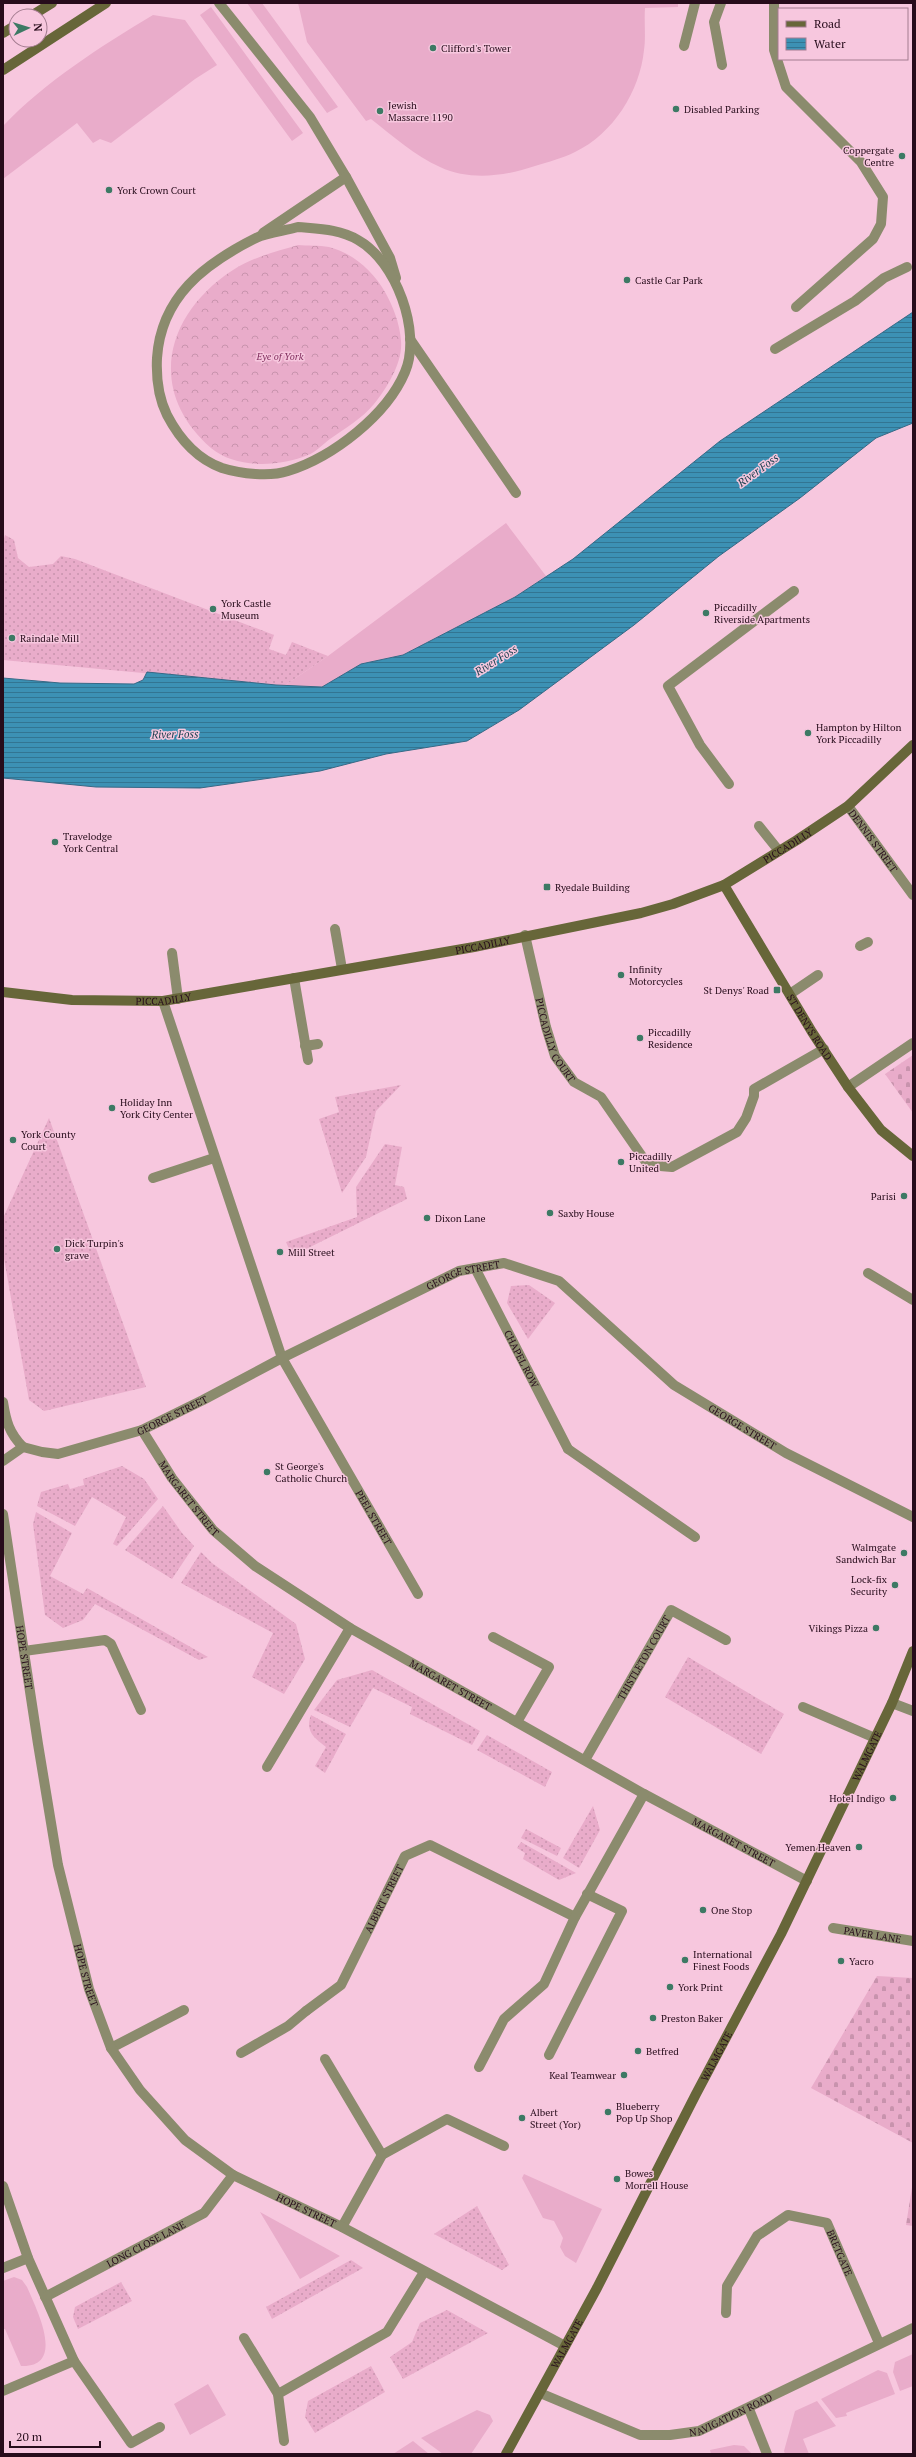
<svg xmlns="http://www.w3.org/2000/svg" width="916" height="2457" viewBox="0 0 916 2457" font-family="'PT Serif',serif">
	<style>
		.grass { fill: #e9acca }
		.forest { fill: url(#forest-crowns) }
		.cemetery { fill: url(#cemetery-stones) }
		.garden { fill: url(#garden-dots) }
		.water { fill: url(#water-rules); stroke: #366986 }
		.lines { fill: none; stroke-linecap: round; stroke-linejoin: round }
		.lane { stroke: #8b8b6d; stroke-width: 10 }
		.street { stroke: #8b8b6d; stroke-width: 10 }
		.secondary { stroke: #676639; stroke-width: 10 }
		.poi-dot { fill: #3d7964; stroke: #f7c7de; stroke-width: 1.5 }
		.labels { text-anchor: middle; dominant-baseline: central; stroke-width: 3; stroke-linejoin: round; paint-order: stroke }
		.poi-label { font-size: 10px; fill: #270c1b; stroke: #f7c7de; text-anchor: start }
		.park-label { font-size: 10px; font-style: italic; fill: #822f5f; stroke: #f7c7de }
		.street-label { font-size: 10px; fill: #270c1b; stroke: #f7c7de }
		.water-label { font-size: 11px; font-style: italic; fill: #183e4d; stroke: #f7c7de }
	</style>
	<defs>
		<pattern id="forest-crowns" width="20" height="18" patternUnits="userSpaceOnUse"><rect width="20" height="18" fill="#e9acca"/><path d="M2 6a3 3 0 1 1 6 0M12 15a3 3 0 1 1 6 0" fill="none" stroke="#c893ad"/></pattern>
		<pattern id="cemetery-stones" width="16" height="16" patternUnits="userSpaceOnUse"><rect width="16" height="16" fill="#e9acca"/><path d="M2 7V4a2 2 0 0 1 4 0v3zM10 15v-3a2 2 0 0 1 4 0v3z" fill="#c893ad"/></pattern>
		<pattern id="garden-dots" width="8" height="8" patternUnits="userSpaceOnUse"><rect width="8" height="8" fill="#e9acca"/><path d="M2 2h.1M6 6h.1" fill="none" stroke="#c893ad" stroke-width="1.8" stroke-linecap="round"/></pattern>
		<pattern id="water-rules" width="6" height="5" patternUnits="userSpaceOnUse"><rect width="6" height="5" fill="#3c91b4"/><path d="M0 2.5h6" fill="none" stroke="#327592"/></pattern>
	</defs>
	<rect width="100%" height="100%" fill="#f7c7de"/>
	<!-- grass -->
	<path class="grass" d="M 247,3 L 262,3 L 338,107 L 327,113 Z
		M 298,3 L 678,3 L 678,7 L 645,8 C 644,22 646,37 644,50 C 640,91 613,134 575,152 C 563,158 548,162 535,166 C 506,176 470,181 440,167 C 415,156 393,136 371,119 L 366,121 L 307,42 Z
		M 211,7 L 303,133 L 292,141 L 200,15 Z
		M 153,15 L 185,20 L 217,65 L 195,79 L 111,143 L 100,139 L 93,143 L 77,123 L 3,179 L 3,126 C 46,81 100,47 153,15 Z
		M 506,523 L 546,576 L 515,597 L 403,655 L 361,664 L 322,687 L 284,686 L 328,656 Z
		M 524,2174 L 602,2209 L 576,2263 L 565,2256 L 560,2247 L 563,2238 L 554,2221 L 543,2218 L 522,2178 Z
		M 260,2212 L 340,2256 L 300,2279 Z
		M 14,2277 L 22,2280 L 27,2287 C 36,2308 67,2368 21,2366 L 5,2329 L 3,2329 L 3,2281 Z
		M 913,2354 L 913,2386 L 900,2391 L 893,2372 L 895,2362 Z
		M 878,2370 L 887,2373 L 895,2394 L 846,2413 L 847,2416 L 836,2418 L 821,2399 Z
		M 208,2384 L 226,2415 L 190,2435 L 174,2404 Z
		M 817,2401 L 836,2426 L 803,2439 L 809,2454 L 785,2454 L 784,2451 L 795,2411 Z
		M 477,2410 L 490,2415 L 493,2421 L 471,2454 L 443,2454 L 421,2438 Z
		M 413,2441 L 429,2454 L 393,2454 Z
		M 734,2445 L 744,2446 L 752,2454 L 711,2454 L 710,2450 Z"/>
	<!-- forest -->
	<path class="forest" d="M 298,245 C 307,246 319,245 329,247 C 353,253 373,271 385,292 C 393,306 400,324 401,341 C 403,362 387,388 374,404 C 363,418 344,429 330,439 C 323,444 316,452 308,455 C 279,467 236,469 211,448 C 146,391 165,314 233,270 C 253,257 275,252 298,245 Z"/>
	<!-- cemetery -->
	<path class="cemetery" d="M 913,1055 L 913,1113 L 885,1074 Z
		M 877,1976 L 913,1978 L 913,2143 L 811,2088 Z
		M 913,2181 L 913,2226 L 906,2225 Z"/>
	<!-- garden -->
	<path class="garden" d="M 5,535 L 14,540 L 18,558 L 29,567 L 53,564 L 61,556 L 75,559 L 274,635 L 269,649 L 286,655 L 292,642 L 328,656 L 284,686 L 3,660 L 3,542 Z
		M 401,1085 L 376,1111 L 366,1157 L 342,1193 L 319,1119 L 339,1112 L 335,1097 Z
		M 49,1118 L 146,1387 L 44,1411 L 29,1400 L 3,1253 L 3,1218 Z
		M 385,1144 L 402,1147 L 395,1185 L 404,1187 L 407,1199 L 292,1256 L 286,1242 L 357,1217 L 356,1187 Z
		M 529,1285 L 555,1303 L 528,1339 L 507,1303 L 511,1286 Z
		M 122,1466 L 144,1479 L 158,1499 L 117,1546 L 113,1544 L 126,1517 L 92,1497 L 75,1526 L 37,1506 L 41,1492 L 68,1484 L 70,1489 L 84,1485 L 83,1479 Z
		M 163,1506 L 182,1533 L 194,1546 L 172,1579 L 125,1550 Z
		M 36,1512 L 72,1533 L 50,1576 L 83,1594 L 87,1588 L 208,1657 L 199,1660 L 95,1604 L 83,1620 L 63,1628 L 45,1615 L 33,1524 Z
		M 201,1552 L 212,1563 L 296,1624 L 305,1659 L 284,1694 L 252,1677 L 273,1633 L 181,1583 Z
		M 688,1657 L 784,1714 L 761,1754 L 665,1697 Z
		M 372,1670 L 480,1731 L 472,1745 L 410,1714 L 412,1707 L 373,1688 L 350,1727 L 314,1710 L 337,1680 Z
		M 311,1715 L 346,1734 L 325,1773 L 315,1766 L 326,1747 C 314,1738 305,1731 311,1715 Z
		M 487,1735 L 552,1772 L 545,1787 L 477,1750 Z
		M 593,1806 L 600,1830 L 579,1868 L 563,1858 Z
		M 526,1829 L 561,1848 L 557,1856 L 521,1838 Z
		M 521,1842 L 576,1873 L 559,1880 L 523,1859 L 525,1853 L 517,1848 Z
		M 477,2206 L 509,2265 L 502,2270 L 434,2234 Z
		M 351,2260 L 363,2268 L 272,2319 L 266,2307 Z
		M 121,2282 L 132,2301 L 78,2329 L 73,2317 L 75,2307 Z
		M 447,2310 L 488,2333 L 403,2379 L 390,2357 L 412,2342 L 420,2323 Z
		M 371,2366 L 385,2392 L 315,2433 L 305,2417 L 308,2401 Z"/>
	<!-- water -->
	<path class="water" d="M 913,312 L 913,423 L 876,438 L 800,498 L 719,556 L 634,625 L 519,710 L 467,741 L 386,754 L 320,771 L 200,788 L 96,787 L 3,778 L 3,678 L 60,683 L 134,684 L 143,680 L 147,672 L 276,685 L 322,687 L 361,664 L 403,655 L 515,597 L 573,559 L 720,441 Z"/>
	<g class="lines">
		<!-- lane -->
		<g class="lane">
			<path d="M 219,3 L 310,117 L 346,177 L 390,258 L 396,278"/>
			<path d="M 721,3 L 714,22 L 722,65"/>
			<path d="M 774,3 L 774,50 L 786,87 L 861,162 L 883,197 L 881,224 L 873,239 L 796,307"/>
			<path d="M 684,46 L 695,3"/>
			<path d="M 298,227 C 319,229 339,229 358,240 C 396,261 422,332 405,372 C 387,415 333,457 288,471 C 270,477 241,474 222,468 C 197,459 179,438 167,415 C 158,397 156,379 157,358 C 161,297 204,264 256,238 C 268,232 285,231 298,227 Z"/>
			<path d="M 263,233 L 346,177"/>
			<path d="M 410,339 L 516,493"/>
			<path d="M 775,349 L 855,301 L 884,278 L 907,267"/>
			<path d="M 729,784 L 700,745 L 668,686 L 794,591"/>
			<path d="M 759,826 L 779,851"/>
			<path d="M 335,929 L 342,969"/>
			<path id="s1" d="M 525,935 L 546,1027 L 555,1056 L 574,1082 L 601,1097 L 648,1165 L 672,1167 L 737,1132 L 746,1118 L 754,1096 L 754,1089 L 824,1049"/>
			<path d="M 860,946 L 868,942"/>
			<path d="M 172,953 L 178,999"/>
			<path d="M 294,978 L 308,1060"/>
			<path d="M 790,994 L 818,975"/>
			<path d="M 305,1046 L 318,1044"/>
			<path d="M 153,1178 L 214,1158"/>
			<path d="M 868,1273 L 913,1300"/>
			<path id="s2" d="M 282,1358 L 418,1594"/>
			<path d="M 568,1449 L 695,1537"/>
			<path d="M 493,1637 L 549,1667 L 517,1722"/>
			<path d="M 24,1651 L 105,1640 L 111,1644 L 141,1710"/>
			<path d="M 803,1707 L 875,1738"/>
			<path id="s3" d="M 585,1760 L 671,1610 L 726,1640"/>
			<path id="s4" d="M 833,1928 L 913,1941"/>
			<path d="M 111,2048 L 184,2010"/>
			<path d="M 241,2053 L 288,2026 L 306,2011"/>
			<path d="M 549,2055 L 622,1911 L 587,1894"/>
			<path d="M 325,2059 L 382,2155"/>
			<path d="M 342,2227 L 382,2155 L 447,2119 L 504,2146"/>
			<path d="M 3,2268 L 28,2258"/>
			<path id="s5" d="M 726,2313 L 727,2286 L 757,2236 L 788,2215 L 827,2223 L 879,2343"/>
			<path d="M 3,2391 L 74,2361"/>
		</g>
		<!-- street -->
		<g class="street">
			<path id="s6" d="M 848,806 L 913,895"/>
			<path d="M 163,1001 L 282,1358"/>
			<path d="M 848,1087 L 913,1043"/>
			<path id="s7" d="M 475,1268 L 568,1449"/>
			<path d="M 3,1402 C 6,1421 9,1433 23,1447"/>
			<path id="s8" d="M 142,1430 L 172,1478 L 213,1530 L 255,1566 L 350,1628 L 644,1794 L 807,1881"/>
			<path id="s9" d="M 3,1461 L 23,1447 L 42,1452 L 58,1454 L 142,1430 L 203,1400 L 282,1358 L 459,1271 L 504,1263 L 559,1281 L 674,1385 L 786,1453 L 913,1517"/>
			<path id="s10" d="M 3,1514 L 38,1744 L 58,1865 L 89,1989 L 111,2048 L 140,2090 L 185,2140 L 233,2175 L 342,2227 L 565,2346"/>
			<path d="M 892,1703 L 913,1711"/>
			<path d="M 267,1767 L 350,1628"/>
			<path id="s11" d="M 306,2011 L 341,1985 L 405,1856 L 430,1845 L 575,1917"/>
			<path d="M 479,2067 L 504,2019 L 544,1984 L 575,1917 L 644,1794"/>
			<path d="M 3,2186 L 28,2258 L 74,2361 L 131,2443 L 160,2427"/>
			<path id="s12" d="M 45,2297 L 204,2213 L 233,2175"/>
			<path d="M 244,2338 L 278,2394"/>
			<path id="s13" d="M 540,2393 L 640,2435 L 670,2435 L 699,2431 L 913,2328"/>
			<path d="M 749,2409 L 767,2454"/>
			<path d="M 284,2441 L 278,2394 L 387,2332 L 424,2272"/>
		</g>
		<!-- secondary -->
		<g class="secondary">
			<path d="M 31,16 L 52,3"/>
			<path d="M 3,33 L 16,25"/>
			<path d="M 3,70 L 106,3"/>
			<path id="s14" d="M 724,885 L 812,1032 L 848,1087 L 881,1130 L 913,1156"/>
			<path id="s15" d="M 3,992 L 72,1000 L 163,1001 L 474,947 L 641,913 L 673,904 L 724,885 L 797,840 L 848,806 L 913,745"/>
			<path id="s16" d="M 506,2454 L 597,2288 L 696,2094 L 781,1934 L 892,1703 L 913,1651"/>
		</g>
	</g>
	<!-- markers -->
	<g class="poi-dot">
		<circle cx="433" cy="48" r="4"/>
		<circle cx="676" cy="109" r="4"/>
		<circle cx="380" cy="111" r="4"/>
		<circle cx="902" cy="156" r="4"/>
		<circle cx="109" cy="190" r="4"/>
		<circle cx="627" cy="280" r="4"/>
		<circle cx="213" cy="609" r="4"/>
		<circle cx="706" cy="613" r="4"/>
		<circle cx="12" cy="638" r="4"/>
		<circle cx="808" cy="733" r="4"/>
		<circle cx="55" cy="842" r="4"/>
		<rect x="543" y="883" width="8" height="8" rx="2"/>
		<circle cx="621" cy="975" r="4"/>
		<rect x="773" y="986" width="8" height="8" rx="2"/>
		<circle cx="640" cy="1038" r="4"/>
		<circle cx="112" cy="1108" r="4"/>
		<circle cx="13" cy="1140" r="4"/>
		<circle cx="621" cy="1162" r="4"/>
		<circle cx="904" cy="1196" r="4"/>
		<circle cx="550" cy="1213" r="4"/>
		<circle cx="427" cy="1218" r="4"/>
		<circle cx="57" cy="1249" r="4"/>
		<circle cx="280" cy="1252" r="4"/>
		<circle cx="267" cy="1472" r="4"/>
		<circle cx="904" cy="1553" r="4"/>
		<circle cx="895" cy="1585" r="4"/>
		<circle cx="876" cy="1628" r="4"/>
		<circle cx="893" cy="1798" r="4"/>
		<circle cx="859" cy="1847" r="4"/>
		<circle cx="703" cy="1910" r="4"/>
		<circle cx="685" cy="1960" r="4"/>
		<circle cx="841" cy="1961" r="4"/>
		<circle cx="670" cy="1987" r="4"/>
		<circle cx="653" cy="2018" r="4"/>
		<circle cx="638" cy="2051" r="4"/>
		<circle cx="624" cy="2075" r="4"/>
		<circle cx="608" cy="2112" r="4"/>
		<circle cx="522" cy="2118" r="4"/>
		<circle cx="617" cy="2179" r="4"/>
	</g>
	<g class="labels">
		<!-- poi labels -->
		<g class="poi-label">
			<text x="441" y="48">Clifford's Tower</text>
			<text x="388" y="105">Jewish<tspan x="388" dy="12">Massacre 1190</tspan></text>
			<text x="684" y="109">Disabled Parking</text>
			<text x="894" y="150" text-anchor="end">Coppergate<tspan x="894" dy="12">Centre</tspan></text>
			<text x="117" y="190">York Crown Court</text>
			<text x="635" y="280">Castle Car Park</text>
			<text x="221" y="603">York Castle<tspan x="221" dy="12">Museum</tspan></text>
			<text x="714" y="607">Piccadilly<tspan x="714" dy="12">Riverside Apartments</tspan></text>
			<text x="20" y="638">Raindale Mill</text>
			<text x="816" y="727">Hampton by Hilton<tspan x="816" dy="12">York Piccadilly</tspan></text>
			<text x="63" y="836">Travelodge<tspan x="63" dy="12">York Central</tspan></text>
			<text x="555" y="887">Ryedale Building</text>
			<text x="629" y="969">Infinity<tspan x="629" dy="12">Motorcycles</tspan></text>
			<text x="769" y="990" text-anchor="end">St Denys' Road</text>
			<text x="648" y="1032">Piccadilly<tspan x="648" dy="12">Residence</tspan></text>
			<text x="120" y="1102">Holiday Inn<tspan x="120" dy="12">York City Center</tspan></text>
			<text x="21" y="1134">York County<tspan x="21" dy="12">Court</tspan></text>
			<text x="629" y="1156">Piccadilly<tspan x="629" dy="12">United</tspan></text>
			<text x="896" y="1196" text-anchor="end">Parisi</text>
			<text x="558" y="1213">Saxby House</text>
			<text x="435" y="1218">Dixon Lane</text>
			<text x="65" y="1243">Dick Turpin's<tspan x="65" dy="12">grave</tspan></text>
			<text x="288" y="1252">Mill Street</text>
			<text x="275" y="1466">St George's<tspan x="275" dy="12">Catholic Church</tspan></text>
			<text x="896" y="1547" text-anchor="end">Walmgate<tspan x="896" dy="12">Sandwich Bar</tspan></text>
			<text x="887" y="1579" text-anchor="end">Lock-fix<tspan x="887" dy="12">Security</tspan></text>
			<text x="868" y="1628" text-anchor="end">Vikings Pizza</text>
			<text x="885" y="1798" text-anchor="end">Hotel Indigo</text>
			<text x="851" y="1847" text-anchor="end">Yemen Heaven</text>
			<text x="711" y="1910">One Stop</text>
			<text x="693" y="1954">International<tspan x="693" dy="12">Finest Foods</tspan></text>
			<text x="849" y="1961">Yacro</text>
			<text x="678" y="1987">York Print</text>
			<text x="661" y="2018">Preston Baker</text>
			<text x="646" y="2051">Betfred</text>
			<text x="616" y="2075" text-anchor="end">Keal Teamwear</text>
			<text x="616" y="2106">Blueberry<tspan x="616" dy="12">Pop Up Shop</tspan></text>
			<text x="530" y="2112">Albert<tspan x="530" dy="12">Street (Yor)</tspan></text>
			<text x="625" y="2173">Bowes<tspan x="625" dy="12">Morrell House</tspan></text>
		</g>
		<!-- park labels -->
		<g class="park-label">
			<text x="280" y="356">Eye of York</text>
		</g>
		<!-- street labels -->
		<g class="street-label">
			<text stroke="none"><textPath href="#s6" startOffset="43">DENNIS STREET</textPath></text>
			<text stroke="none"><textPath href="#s15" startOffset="809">PICCADILLY</textPath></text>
			<text stroke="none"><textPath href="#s15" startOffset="485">PICCADILLY</textPath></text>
			<text stroke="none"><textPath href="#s15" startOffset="161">PICCADILLY</textPath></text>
			<text stroke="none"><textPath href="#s14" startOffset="166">ST DENYS ROAD</textPath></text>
			<text stroke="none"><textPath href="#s1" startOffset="110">PICCADILLY COURT</textPath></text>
			<text stroke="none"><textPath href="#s9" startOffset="505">GEORGE STREET</textPath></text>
			<text stroke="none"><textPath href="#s7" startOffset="102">CHAPEL ROW</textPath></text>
			<text stroke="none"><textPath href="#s9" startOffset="181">GEORGE STREET</textPath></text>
			<text stroke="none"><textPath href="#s9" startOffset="841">GEORGE STREET</textPath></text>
			<text stroke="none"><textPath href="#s8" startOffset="83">MARGARET STREET</textPath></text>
			<text stroke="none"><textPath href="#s2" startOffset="184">PEEL STREET</textPath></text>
			<text stroke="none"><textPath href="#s10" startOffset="145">HOPE STREET</textPath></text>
			<text stroke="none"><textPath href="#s3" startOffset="118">THISTLETON COURT</textPath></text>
			<text stroke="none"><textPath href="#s8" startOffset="407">MARGARET STREET</textPath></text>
			<text stroke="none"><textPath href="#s16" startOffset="786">WALMGATE</textPath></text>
			<text stroke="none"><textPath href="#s8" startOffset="731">MARGARET STREET</textPath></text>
			<text stroke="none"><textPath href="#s11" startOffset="140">ALBERT STREET</textPath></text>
			<text stroke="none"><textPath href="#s4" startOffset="40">PAVER LANE</textPath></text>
			<text stroke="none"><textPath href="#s10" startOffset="469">HOPE STREET</textPath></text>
			<text stroke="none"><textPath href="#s16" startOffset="450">WALMGATE</textPath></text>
			<text stroke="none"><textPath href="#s10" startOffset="805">HOPE STREET</textPath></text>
			<text stroke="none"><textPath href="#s12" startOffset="114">LONG CLOSE LANE</textPath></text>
			<text stroke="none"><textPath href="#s5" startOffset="195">BRETGATE</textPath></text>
			<text stroke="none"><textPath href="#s16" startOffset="126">WALMGATE</textPath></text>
			<text stroke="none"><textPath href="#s13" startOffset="203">NAVIGATION ROAD</textPath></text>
		</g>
		<!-- water labels -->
		<g class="water-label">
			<text transform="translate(758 470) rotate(-36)">River Foss</text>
			<text transform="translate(496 660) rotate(-32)">River Foss</text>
			<text transform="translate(175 734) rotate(-1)">River Foss</text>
		</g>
	</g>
	<!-- border -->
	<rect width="916" height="2457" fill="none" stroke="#270c1b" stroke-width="8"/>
	<!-- legend -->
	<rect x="778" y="8" width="130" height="52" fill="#f7c7de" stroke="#a47c90"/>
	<rect x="786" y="21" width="20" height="6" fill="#676639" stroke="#a47c90"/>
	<text x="814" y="28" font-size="12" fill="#270c1b">Road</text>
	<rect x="786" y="38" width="20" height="12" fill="url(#water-rules)" stroke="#a47c90"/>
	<text x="814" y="48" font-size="12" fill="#270c1b">Water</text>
	<!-- north arrow -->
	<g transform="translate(28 28) rotate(86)"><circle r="19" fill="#f7c7de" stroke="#a47c90"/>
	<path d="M0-3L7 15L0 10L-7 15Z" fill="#3d7964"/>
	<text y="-6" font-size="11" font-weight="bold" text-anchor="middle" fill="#270c1b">N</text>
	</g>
	<!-- scale -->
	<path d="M10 2441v6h90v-6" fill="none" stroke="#270c1b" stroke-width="2"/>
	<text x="16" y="2441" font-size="12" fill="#270c1b" stroke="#f7c7de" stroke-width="3" paint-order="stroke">20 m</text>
</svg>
